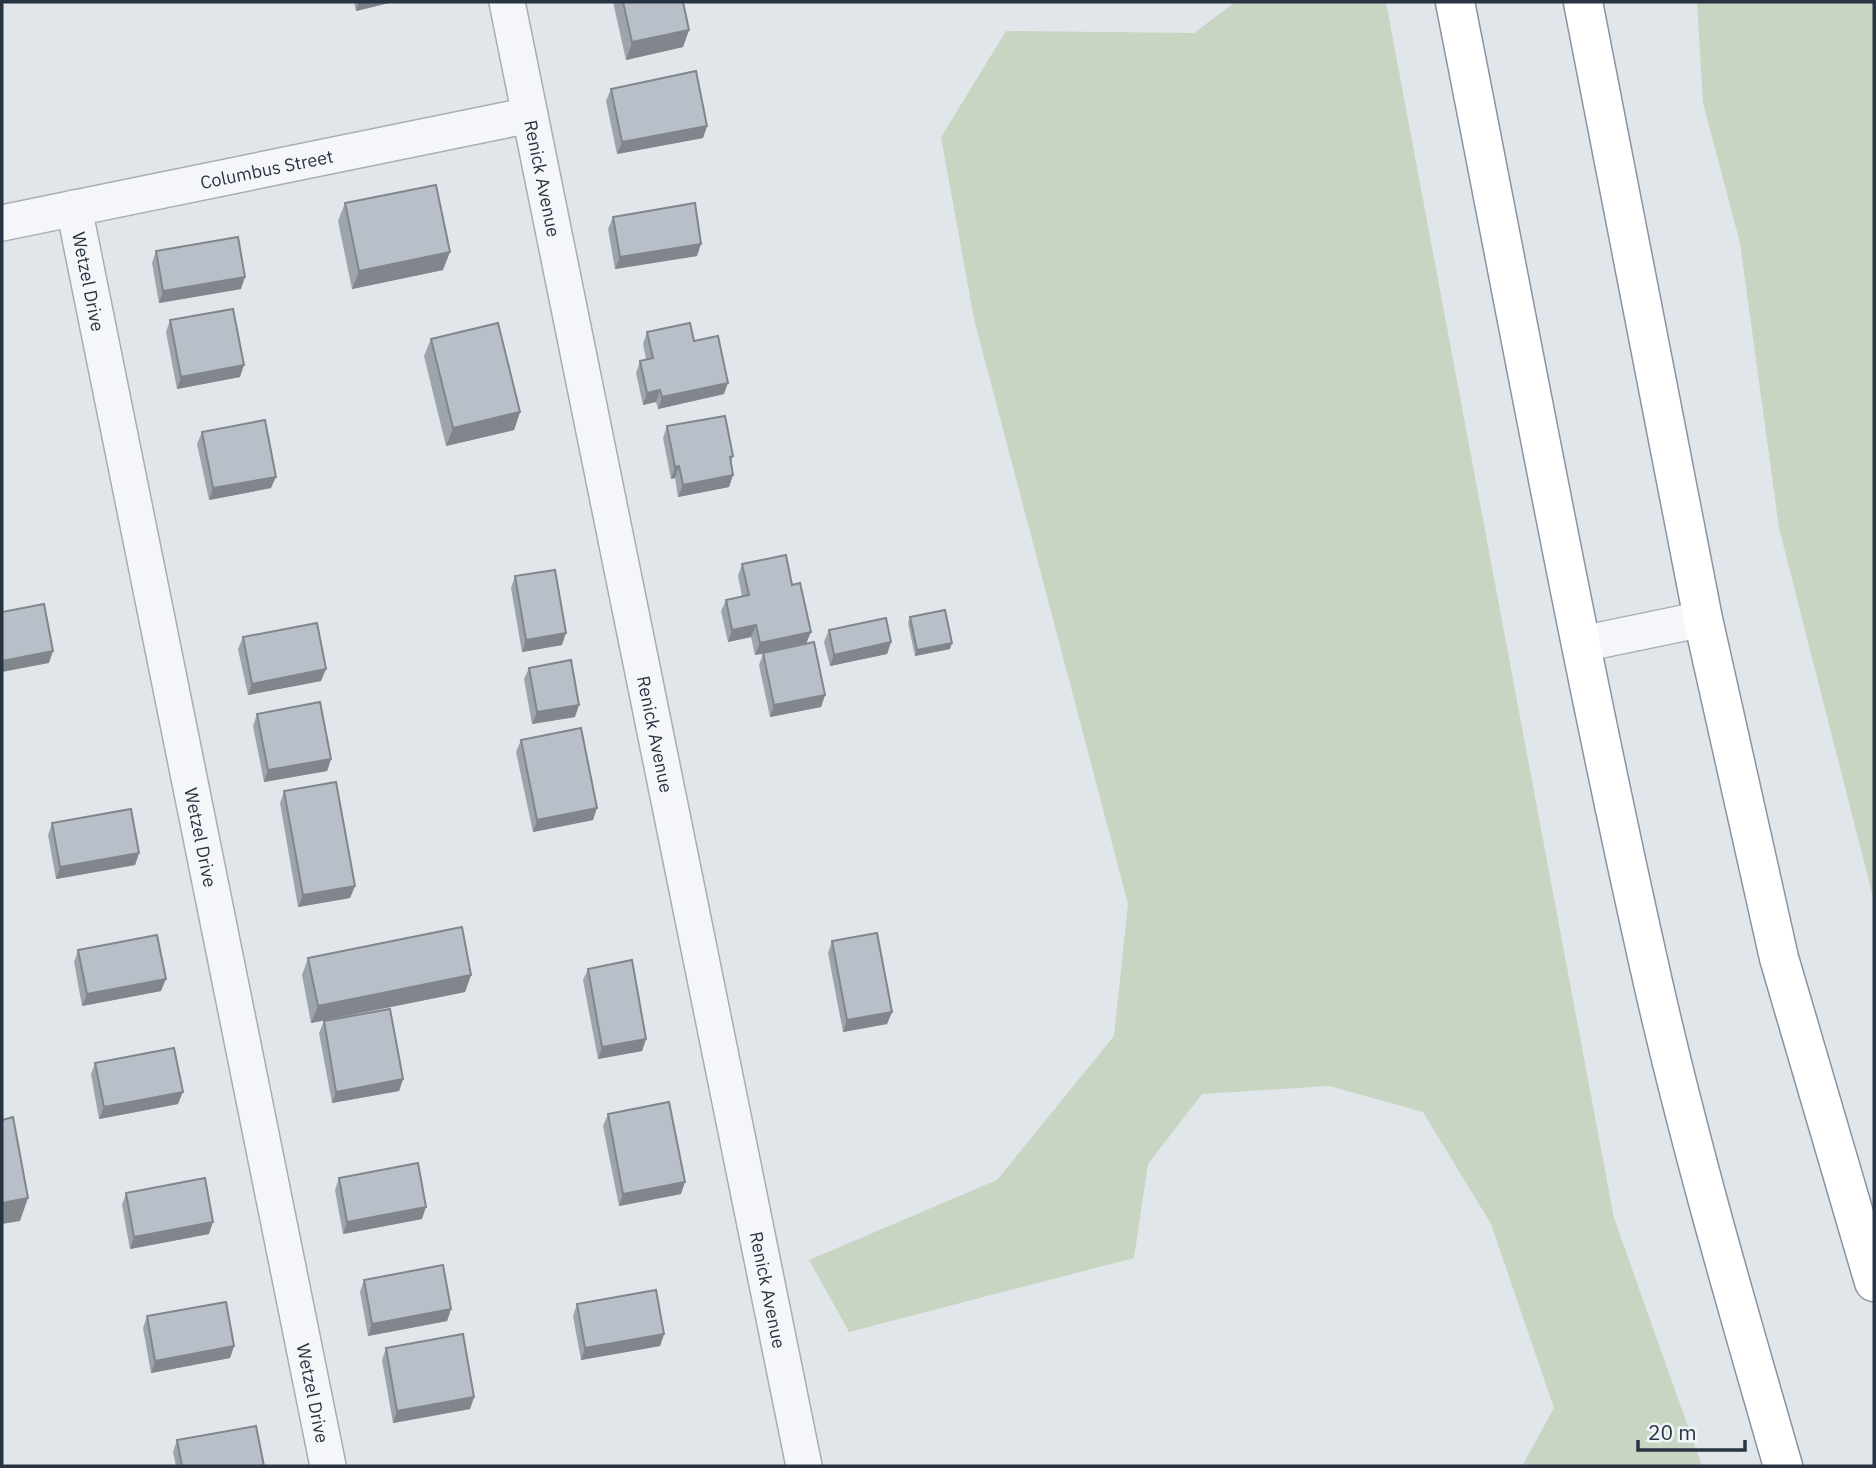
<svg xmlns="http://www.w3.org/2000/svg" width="1876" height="1468" viewBox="0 0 1876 1468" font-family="'IBM Plex Sans',sans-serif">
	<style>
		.green { fill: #c8d5c2 }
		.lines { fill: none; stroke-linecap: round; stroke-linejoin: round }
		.minor-casing { stroke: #a6adb5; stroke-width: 38 }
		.highway-casing { stroke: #8894a2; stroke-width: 41 }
		.minor { stroke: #f4f6f9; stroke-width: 35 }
		.highway { stroke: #fff; stroke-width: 38 }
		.wall { fill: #9ea4ac }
		.shaded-wall { fill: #81868c }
		.building { fill: #b8bfc8; stroke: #81868c; stroke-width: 2 }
		.labels { text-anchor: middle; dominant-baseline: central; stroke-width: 6; stroke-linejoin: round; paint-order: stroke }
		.street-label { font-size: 18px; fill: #293443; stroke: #f1f4f8 }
	</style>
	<rect width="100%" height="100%" fill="#e1e6eb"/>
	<!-- green -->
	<path class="green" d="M 1235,2 L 1386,2 L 1614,1218 L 1702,1466 L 1522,1466 L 1554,1408 L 1491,1224 L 1423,1112 L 1329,1086 L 1202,1094 L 1148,1164 L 1134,1258 L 849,1332 L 809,1260 L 997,1180 L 1114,1036 L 1128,904 L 974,319 L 941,137 L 1006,31 L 1194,33 Z
		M 1697,2 L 1874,2 L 1874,901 L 1779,528 L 1740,243 L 1703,103 Z"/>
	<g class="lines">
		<!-- minor casing -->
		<g class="minor-casing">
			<g id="minor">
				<path id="s1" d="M 507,2 L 804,1466"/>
				<path id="s2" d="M 74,208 L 328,1466"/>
				<path id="s3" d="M 2,223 L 530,115"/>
				<path d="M 1582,644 L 1703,619"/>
			</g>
		</g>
		<!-- highway casing -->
		<g class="highway-casing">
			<path id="highway" d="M 1455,2 C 1518,320 1576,639 1647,956 C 1685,1128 1734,1297 1783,1466
				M 1583,2 L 1703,619 L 1779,958 L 1874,1282"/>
		</g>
		<!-- minor -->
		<use href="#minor" class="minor"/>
		<!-- highway -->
		<use href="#highway" class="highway"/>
	</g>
	<!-- wall -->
	<path class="wall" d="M 354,2 L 393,2 L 356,11 Z
		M 613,2 L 683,2 L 689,30 L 683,47 L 626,60 Z
		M 611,89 L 707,126 L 703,138 L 617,154 L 606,101 Z
		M 345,203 L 443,270 L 352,289 L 338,221 Z
		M 613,217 L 697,256 L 615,269 L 608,229 Z
		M 156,251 L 241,289 L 159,303 L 152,263 Z
		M 170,320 L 240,377 L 177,389 L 166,332 Z
		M 647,332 L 694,341 L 724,394 L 658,409 L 656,402 L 643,405 L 636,373 L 640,361 L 646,359 L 643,344 Z
		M 431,339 L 520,412 L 514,430 L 446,446 L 424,356 Z
		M 667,426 L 733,456 L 731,463 L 733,475 L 729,487 L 678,497 L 675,478 L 671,479 L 663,438 Z
		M 202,432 L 271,488 L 209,500 L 197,444 Z
		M 742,564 L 807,644 L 825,695 L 821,707 L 770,717 L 759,665 L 763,654 L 755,655 L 751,637 L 728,642 L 721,611 L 726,600 L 742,596 L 738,576 Z
		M 515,576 L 562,645 L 522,652 L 511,588 Z
		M 910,617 L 950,649 L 915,656 L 908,623 Z
		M 829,630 L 891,642 L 887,654 L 830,666 L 824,642 Z
		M 243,637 L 321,681 L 248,695 L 238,649 Z
		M 529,668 L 575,717 L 532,724 L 524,679 Z
		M 257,714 L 331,759 L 327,771 L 264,782 L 253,726 Z
		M 521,740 L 593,820 L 533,832 L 516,752 Z
		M 284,791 L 355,886 L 350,898 L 298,907 L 280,803 Z
		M 52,823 L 139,853 L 135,865 L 56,879 L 48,835 Z
		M 832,941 L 892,1012 L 887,1024 L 843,1032 L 828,953 Z
		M 78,950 L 161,991 L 82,1006 L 74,962 Z
		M 308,958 L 471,975 L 465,992 L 311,1023 L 302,975 Z
		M 588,969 L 646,1039 L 642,1051 L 598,1059 L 583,980 Z
		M 324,1021 L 403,1079 L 399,1091 L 332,1103 L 319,1033 Z
		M 95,1063 L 178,1104 L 99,1119 L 91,1074 Z
		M 608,1114 L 681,1194 L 619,1206 L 603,1126 Z
		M 339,1178 L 422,1219 L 343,1234 L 335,1190 Z
		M 126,1193 L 209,1234 L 130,1249 L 122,1205 Z
		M 364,1280 L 451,1309 L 447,1321 L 368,1336 L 360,1292 Z
		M 577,1304 L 664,1334 L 660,1346 L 581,1360 L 573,1316 Z
		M 147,1316 L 234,1346 L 230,1358 L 151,1373 L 143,1328 Z
		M 386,1348 L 474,1397 L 470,1409 L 393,1423 L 382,1360 Z
		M 177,1440 L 264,1466 L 176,1466 L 173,1452 Z"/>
	<!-- shaded-wall -->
	<path class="shaded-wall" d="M 359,2 L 393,2 L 356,11 Z
		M 689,30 L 683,47 L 626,60 L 632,42 Z
		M 707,126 L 703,138 L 617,154 L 622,142 Z
		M 701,244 L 697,256 L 615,269 L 620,257 Z
		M 450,252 L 443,270 L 352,289 L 359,271 Z
		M 245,277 L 241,289 L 159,303 L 163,291 Z
		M 244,365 L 240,377 L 177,389 L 181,377 Z
		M 728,383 L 724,394 L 658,409 L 662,397 Z
		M 660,390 L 656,402 L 643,405 L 647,393 Z
		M 520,412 L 514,430 L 446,446 L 453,428 Z
		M 679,466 L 675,478 L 671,479 L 675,467 Z
		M 733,475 L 729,487 L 678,497 L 683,485 Z
		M 276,477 L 271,488 L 209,500 L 213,488 Z
		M 756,625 L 751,637 L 728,642 L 732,630 Z
		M 811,632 L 806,644 L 755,655 L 760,643 Z
		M 566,633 L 562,645 L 522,652 L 526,640 Z
		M 891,642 L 887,654 L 830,666 L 834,655 Z
		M 952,643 L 950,649 L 915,656 L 917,650 Z
		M 53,651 L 49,663 L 2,672 L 2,661 Z
		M 326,669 L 321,681 L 248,695 L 252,684 Z
		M 825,695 L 821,707 L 770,717 L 774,705 Z
		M 579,705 L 575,717 L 532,724 L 537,712 Z
		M 331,759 L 327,771 L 264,782 L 268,770 Z
		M 597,808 L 593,820 L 533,832 L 537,820 Z
		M 139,853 L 135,865 L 56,879 L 60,867 Z
		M 355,886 L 350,898 L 298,907 L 303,895 Z
		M 471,975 L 465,992 L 311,1023 L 318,1006 Z
		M 166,979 L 161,991 L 82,1006 L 87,994 Z
		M 892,1012 L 887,1024 L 843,1032 L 847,1020 Z
		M 646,1039 L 642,1051 L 598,1059 L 602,1047 Z
		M 403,1079 L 399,1091 L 332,1103 L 336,1092 Z
		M 183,1092 L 178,1104 L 99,1119 L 104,1107 Z
		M 685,1182 L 681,1194 L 619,1206 L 623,1194 Z
		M 28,1198 L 20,1221 L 2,1224 L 2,1203 Z
		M 426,1207 L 422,1219 L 343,1234 L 347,1222 Z
		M 213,1222 L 209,1234 L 130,1249 L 134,1237 Z
		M 451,1309 L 447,1321 L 368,1336 L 372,1324 Z
		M 664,1334 L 660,1346 L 581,1360 L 585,1348 Z
		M 234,1346 L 230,1358 L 151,1373 L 155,1361 Z
		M 474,1397 L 470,1409 L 393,1423 L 397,1411 Z"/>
	<!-- building -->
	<path class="building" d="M 623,2 L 683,2 L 689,30 L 632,42 Z
		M 696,71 L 707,126 L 622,142 L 611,89 Z
		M 436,185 L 450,252 L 359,271 L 345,203 Z
		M 695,203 L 701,244 L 620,257 L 613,217 Z
		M 238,237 L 245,277 L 163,291 L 156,251 Z
		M 233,309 L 244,365 L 181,377 L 170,320 Z
		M 498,323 L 520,412 L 453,428 L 431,339 Z
		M 690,323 L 694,341 L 718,336 L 728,383 L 662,397 L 660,390 L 647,393 L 640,361 L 653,358 L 647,332 Z
		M 725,416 L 733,456 L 730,457 L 733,475 L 683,485 L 679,466 L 675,467 L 667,426 Z
		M 265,420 L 276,477 L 213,488 L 202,432 Z
		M 786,555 L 792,585 L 800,583 L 811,632 L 760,643 L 756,625 L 732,630 L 726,600 L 749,595 L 742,564 Z
		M 555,570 L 566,633 L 526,640 L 515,576 Z
		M 44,604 L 53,651 L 2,661 L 2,612 Z
		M 945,610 L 952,643 L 917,650 L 910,617 Z
		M 886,618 L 891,642 L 834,655 L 829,630 Z
		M 317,623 L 326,669 L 252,684 L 243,637 Z
		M 814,642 L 825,695 L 774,705 L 763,653 Z
		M 571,660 L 579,705 L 537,712 L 529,668 Z
		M 320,702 L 331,759 L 268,770 L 257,714 Z
		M 581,728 L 597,808 L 537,820 L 521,740 Z
		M 336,782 L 355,886 L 303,895 L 284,791 Z
		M 131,809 L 139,853 L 60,867 L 52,823 Z
		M 462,927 L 471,975 L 318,1006 L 308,958 Z
		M 877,933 L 892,1012 L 847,1020 L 832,941 Z
		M 157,935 L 166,979 L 87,994 L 78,950 Z
		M 632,960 L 646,1039 L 602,1047 L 588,969 Z
		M 390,1009 L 403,1079 L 336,1092 L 324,1021 Z
		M 174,1048 L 183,1092 L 104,1107 L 95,1063 Z
		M 669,1102 L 685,1182 L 623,1194 L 608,1114 Z
		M 13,1117 L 28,1198 L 2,1203 L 2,1120 Z
		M 418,1163 L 426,1207 L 347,1222 L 339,1178 Z
		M 205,1178 L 213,1222 L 134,1237 L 126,1193 Z
		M 443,1265 L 451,1309 L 372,1324 L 364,1280 Z
		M 656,1290 L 664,1334 L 585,1348 L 577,1304 Z
		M 226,1302 L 234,1346 L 155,1361 L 147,1316 Z
		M 463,1334 L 474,1397 L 397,1411 L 386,1348 Z
		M 256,1426 L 264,1466 L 182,1466 L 177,1440 Z"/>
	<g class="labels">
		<!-- street labels -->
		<g class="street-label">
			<text stroke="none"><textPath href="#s3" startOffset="270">Columbus Street</textPath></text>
			<text stroke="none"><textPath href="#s1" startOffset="180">Renick Avenue</textPath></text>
			<text stroke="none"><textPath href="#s2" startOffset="75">Wetzel Drive</textPath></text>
			<text stroke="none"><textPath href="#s1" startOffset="747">Renick Avenue</textPath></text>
			<text stroke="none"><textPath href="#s2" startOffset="642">Wetzel Drive</textPath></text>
			<text stroke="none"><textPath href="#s1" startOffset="1314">Renick Avenue</textPath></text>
			<text stroke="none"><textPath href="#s2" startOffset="1209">Wetzel Drive</textPath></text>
		</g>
	</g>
	<!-- border -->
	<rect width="1876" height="1468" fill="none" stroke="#293443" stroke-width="7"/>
	<!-- scale -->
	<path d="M1638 1440v10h107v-10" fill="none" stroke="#293443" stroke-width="3.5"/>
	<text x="1648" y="1440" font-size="21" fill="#293443" stroke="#f1f4f8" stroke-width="5" paint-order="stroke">20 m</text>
</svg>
